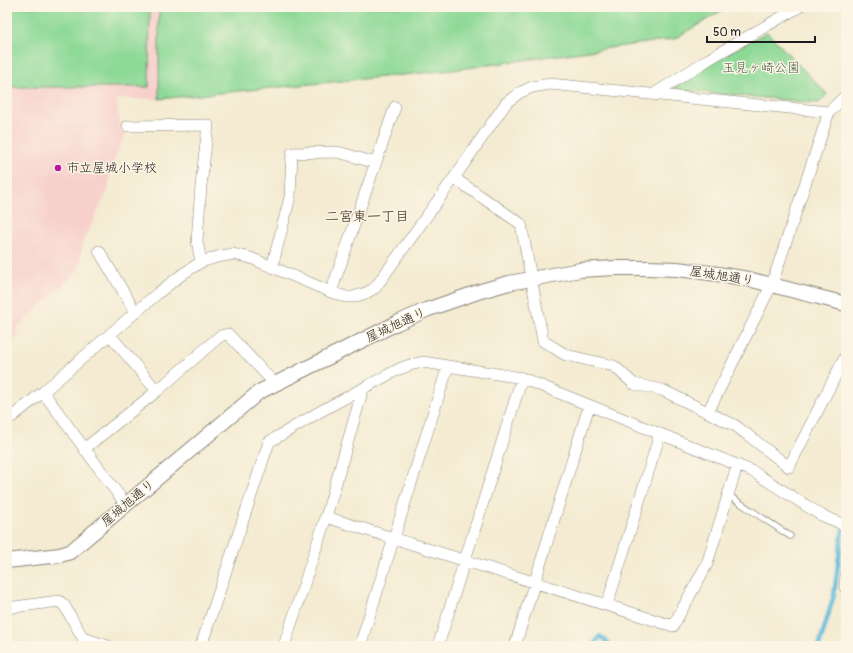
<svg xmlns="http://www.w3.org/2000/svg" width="853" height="653" viewBox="0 0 853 653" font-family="Pangolin,'Klee One',sans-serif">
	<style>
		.built { fill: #f7d0cc }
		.green { fill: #8dd996; stroke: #547a59 }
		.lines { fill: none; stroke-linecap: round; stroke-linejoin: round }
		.stream { stroke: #5cb9da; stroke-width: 4.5 }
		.service-casing { stroke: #888477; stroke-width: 7 }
		.minor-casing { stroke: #888477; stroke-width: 12 }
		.tertiary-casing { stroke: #888477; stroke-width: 16 }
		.service { stroke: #fff; stroke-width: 5.5 }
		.minor { stroke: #fff; stroke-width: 11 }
		.tertiary { stroke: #fff; stroke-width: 14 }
		.poi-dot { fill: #b5179e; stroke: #fcf5e5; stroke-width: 1.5 }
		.labels { text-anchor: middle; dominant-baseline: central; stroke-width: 3; stroke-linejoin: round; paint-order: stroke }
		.park-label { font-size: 13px; fill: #445e47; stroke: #fcf5e5 }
		.poi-label { font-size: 13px; fill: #1c1c1c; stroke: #fcf5e5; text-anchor: start }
		.street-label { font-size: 13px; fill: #1c1c1c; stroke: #fcf5e5 }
		.neighbourhood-label { font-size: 14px; font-weight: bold; fill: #635344; stroke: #fcf5e5 }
	</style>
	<rect width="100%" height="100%" fill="#fcf5e5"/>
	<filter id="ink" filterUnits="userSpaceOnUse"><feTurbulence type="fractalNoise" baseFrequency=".025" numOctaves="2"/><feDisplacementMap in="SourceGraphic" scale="8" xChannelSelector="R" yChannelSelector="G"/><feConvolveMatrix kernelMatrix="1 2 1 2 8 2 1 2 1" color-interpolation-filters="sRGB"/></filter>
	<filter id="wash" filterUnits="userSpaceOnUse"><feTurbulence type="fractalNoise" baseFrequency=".012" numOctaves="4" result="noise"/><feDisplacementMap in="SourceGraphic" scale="16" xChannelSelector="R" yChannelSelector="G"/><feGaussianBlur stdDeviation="0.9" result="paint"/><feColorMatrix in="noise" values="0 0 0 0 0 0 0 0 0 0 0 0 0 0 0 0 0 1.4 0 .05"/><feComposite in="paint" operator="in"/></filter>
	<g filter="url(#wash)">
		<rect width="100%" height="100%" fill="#f4ebd2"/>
		<!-- built -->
		<path class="built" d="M 7,7 L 159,7 L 159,99 L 116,99 L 121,127 L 125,134 L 110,170 L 109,188 L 82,245 L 79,270 L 15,330 L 19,335 L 7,348 Z"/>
		<!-- green -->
		<path class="green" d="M 7,7 L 150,7 L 149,87 L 7,87 Z
			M 159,7 L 728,7 L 674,39 L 453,70 L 159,99 Z
			M 767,32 L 827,94 L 819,103 L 677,90 L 674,83 Z"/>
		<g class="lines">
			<!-- stream -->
			<path class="stream" d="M 593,646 L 600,636 L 612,646
				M 819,646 L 834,595 L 842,533 L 846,515"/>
		</g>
	</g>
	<g filter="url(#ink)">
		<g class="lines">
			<!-- service casing -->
			<g class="service-casing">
				<path id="service" d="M 728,495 L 790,536"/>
			</g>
			<!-- minor casing -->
			<g class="minor-casing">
				<path id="minor" d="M 654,94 L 709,59 L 799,7
					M 128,126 L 208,125 L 201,186 L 197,241 L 201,262
					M 454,178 L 521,224 L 543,341 L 566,355 L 614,366 L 634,384 L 662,390 L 736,426 L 789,467 L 846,355
					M 99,251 L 136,313
					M 272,267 L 290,197 L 292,153 L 338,152 L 376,163
					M 331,292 L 395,107
					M 110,335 L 157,391
					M 43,392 L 126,505
					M 708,412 L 772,284 L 829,112
					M 7,418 L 13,416 L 43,392 L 158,293 L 184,273 L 201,262 L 217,257 L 233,254 L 251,258 L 331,292 L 346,297 L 353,297 L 366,293 L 375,288 L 454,178 L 506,103 L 519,93 L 532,87 L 550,84 L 829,112 L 846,95
					M 84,449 L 157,391 L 220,336 L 228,334 L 275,384
					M 326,517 L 673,626 L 707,564 L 737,466
					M 846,575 L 845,587 L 846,589
					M 607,605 L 660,434
					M 7,608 L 59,601 L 64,605 L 83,638 L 108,646
					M 201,646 L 269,442 L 321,411 L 399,369 L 410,365 L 423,362 L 522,378 L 752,471 L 821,515 L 840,523 L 846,528
					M 284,646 L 326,517 L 363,389
					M 360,646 L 448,366
					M 438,646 L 522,378
					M 515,646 L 589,406"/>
			</g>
			<!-- tertiary casing -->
			<g class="tertiary-casing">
				<path id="tertiary" d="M 7,561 L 60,555 L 70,552 L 259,392 L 397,323 L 426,310 L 481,291 L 509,283 L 580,270 L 615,268 L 648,268 L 677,269 L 718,274 L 748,279 L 846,304"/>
			</g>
			<!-- service -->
			<use href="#service" class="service"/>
			<!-- minor -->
			<use href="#minor" class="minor"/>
			<!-- tertiary -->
			<use href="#tertiary" class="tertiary"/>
		</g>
	</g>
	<!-- markers -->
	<circle class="poi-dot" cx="58" cy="168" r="4"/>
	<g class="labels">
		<!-- park labels -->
		<g class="park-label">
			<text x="761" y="68">玉見ヶ崎公園</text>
		</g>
		<!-- poi labels -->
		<g class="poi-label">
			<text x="66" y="168">市立屋城小学校</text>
		</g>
		<!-- street labels -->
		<g class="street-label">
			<text transform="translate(722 276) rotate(9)">屋城旭通り</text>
			<text transform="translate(396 325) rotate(-25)">屋城旭通り</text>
			<text transform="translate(128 503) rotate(-40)">屋城旭通り</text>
		</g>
		<!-- neighbourhood labels -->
		<g class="neighbourhood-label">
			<text x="367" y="216">二宮東一丁目</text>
		</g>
	</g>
	<!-- margin -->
	<rect width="853" height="653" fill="none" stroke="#fcf5e5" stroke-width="24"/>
	<!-- scale -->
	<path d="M707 36v6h108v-6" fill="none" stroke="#1c1c1c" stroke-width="2"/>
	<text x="713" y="36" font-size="12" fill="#1c1c1c" stroke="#fcf5e5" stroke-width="3" paint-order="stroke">50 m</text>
</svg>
